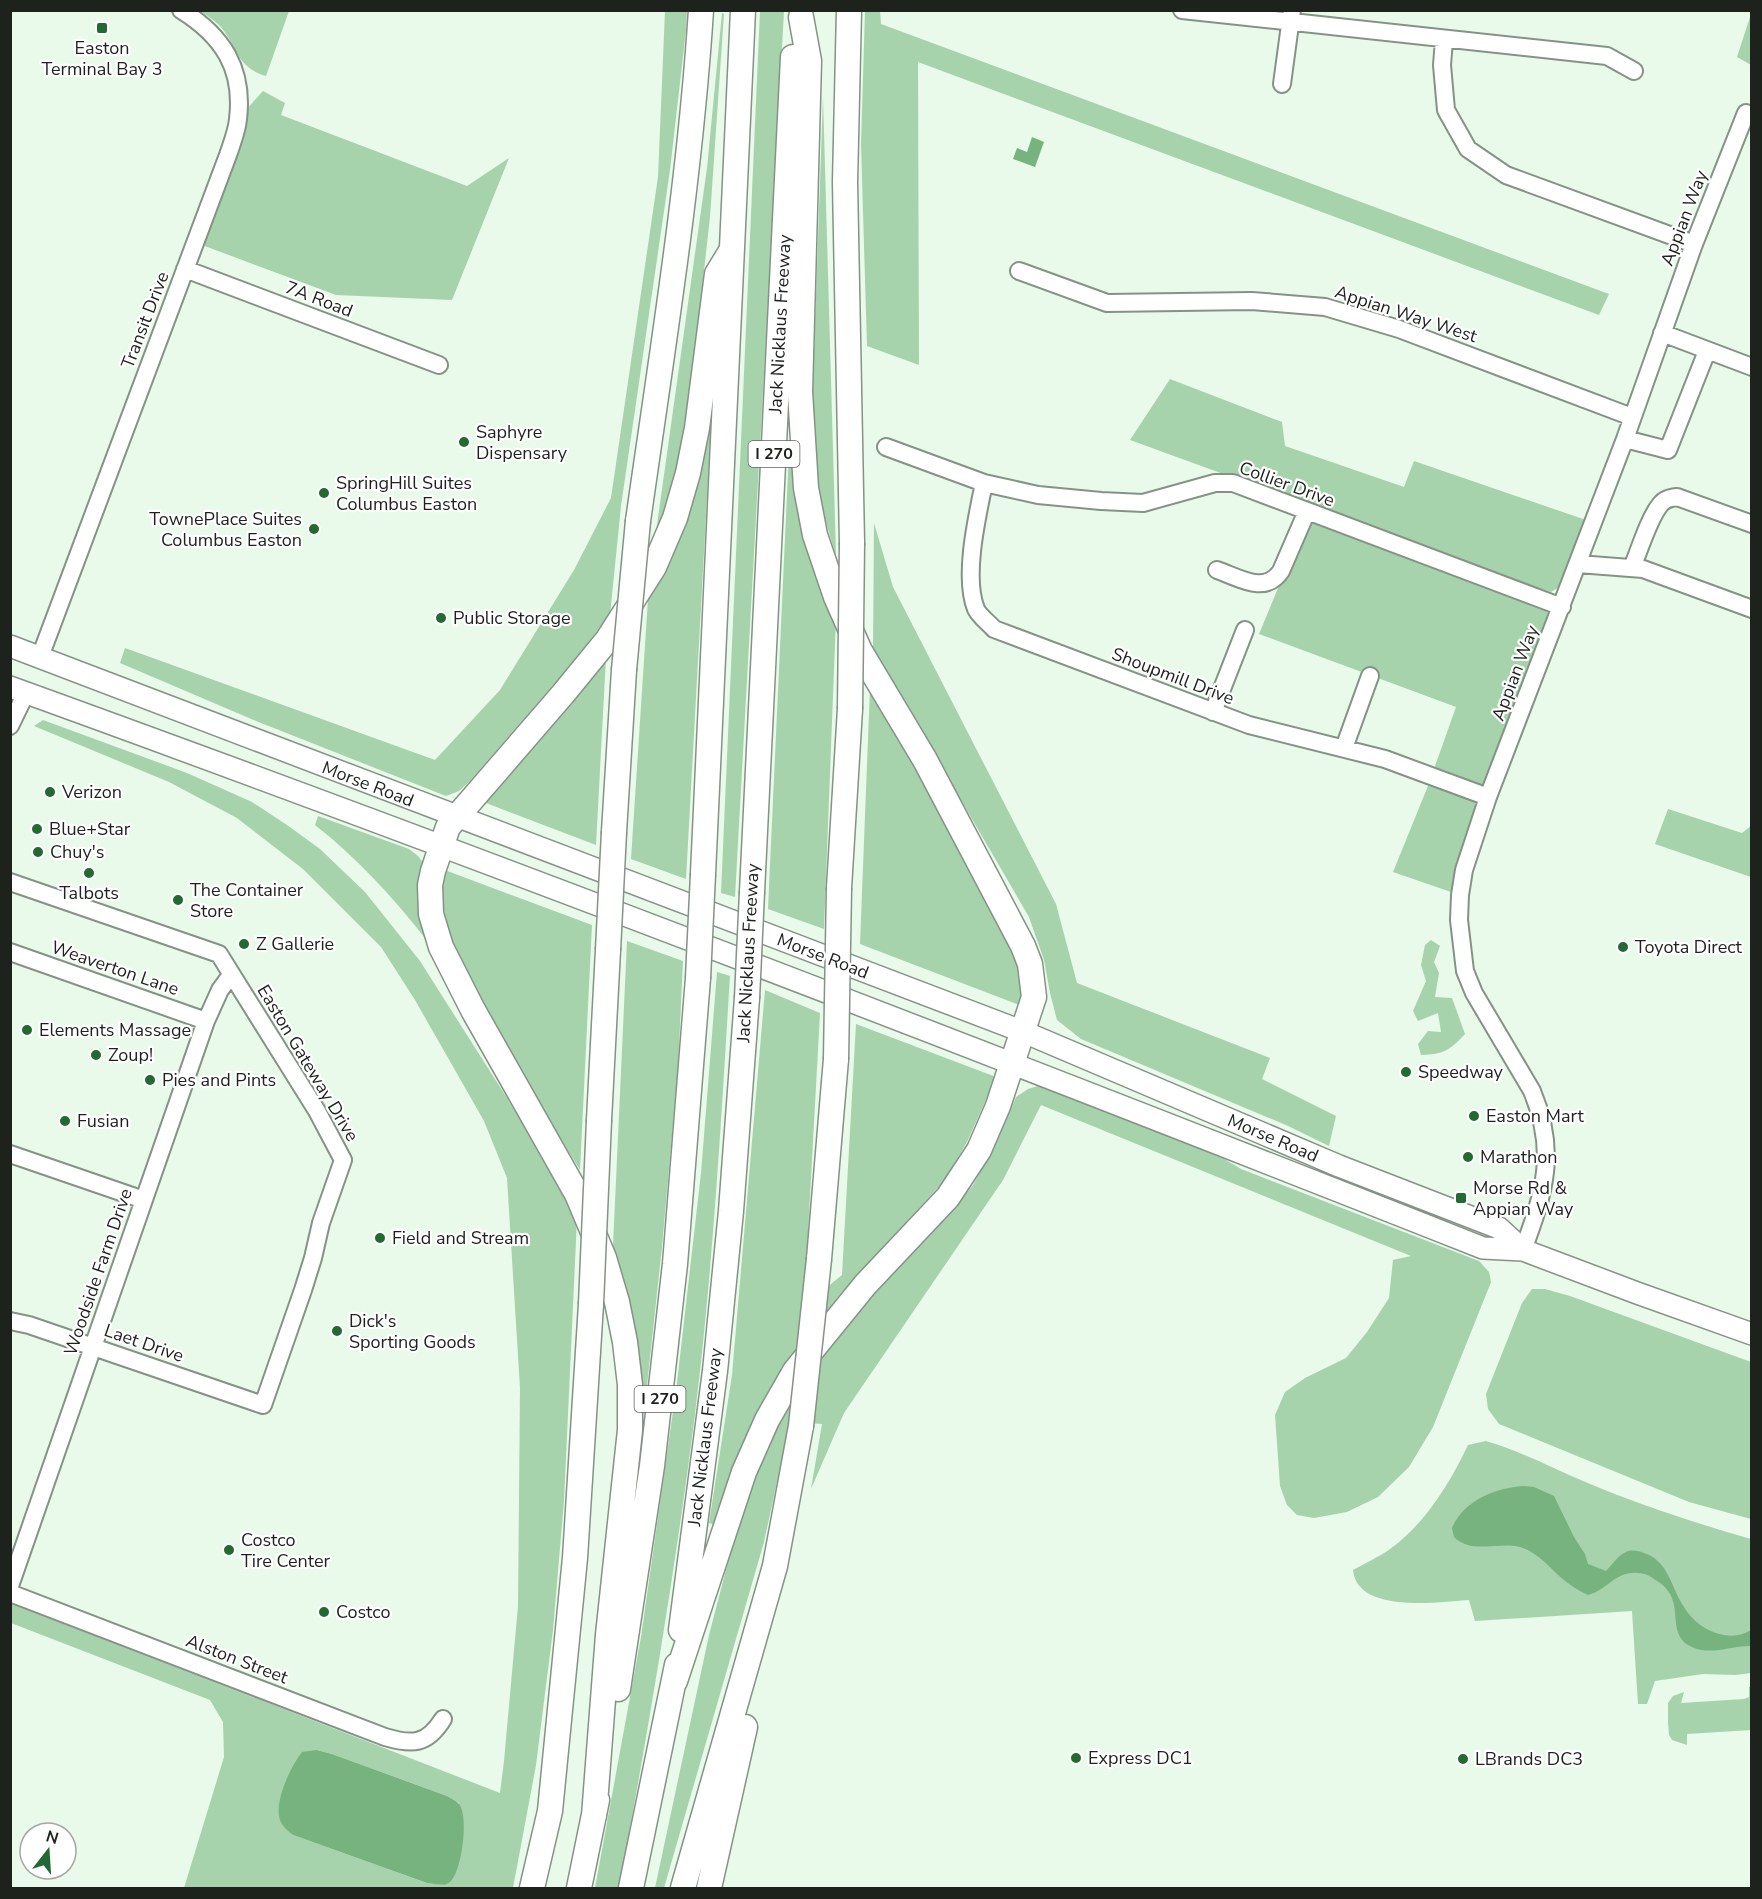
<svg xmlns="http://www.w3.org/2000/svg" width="1762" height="1899" viewBox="0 0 1762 1899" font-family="'Nunito Sans',sans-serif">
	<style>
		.green { fill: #a6d3ab; fill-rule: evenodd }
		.water { fill: #76b37e }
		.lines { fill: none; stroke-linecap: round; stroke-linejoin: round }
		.minor-casing { stroke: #849386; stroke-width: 20 }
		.major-casing { stroke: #849386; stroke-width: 24 }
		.highway-casing { stroke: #849386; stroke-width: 27 }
		.minor { stroke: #fff; stroke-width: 16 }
		.major { stroke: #fff; stroke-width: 21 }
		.highway { stroke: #fff; stroke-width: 24 }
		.highway-bridge-casing { stroke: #849386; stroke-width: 27; stroke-linecap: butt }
		.highway-bridge { stroke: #fff; stroke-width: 24 }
		.poi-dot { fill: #246833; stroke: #fff; stroke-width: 2 }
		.labels { text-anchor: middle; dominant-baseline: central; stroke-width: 4.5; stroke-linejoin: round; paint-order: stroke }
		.shield { fill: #fff; stroke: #616461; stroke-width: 1.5 }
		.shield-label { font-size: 16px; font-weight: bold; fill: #1d221d }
		.poi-label { font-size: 18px; fill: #1d221d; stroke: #fff; text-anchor: start }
		.street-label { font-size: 18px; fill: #1d221d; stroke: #fff }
	</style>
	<rect width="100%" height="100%" fill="#e9f9ea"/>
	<!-- green -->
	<path class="green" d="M 200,11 L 289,11 L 266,76 C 235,67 238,45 219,25 C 214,20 206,15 200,11 Z
		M 665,11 L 687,11 L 686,30 L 670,170 L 621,506 L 610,615 L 561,676 L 469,782 L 459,791 L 446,796 L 256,721 L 120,663 L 125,648 L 435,760 L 500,690 L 574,570 L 611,498 L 658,177 Z
		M 760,11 L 784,11 L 735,897 L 721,893 Z
		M 865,11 L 880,11 L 881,24 L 1609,294 L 1599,315 L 918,62 L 919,365 L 867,346 L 861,144 Z
		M 722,13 L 724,14 L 710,217 L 691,386 L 674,482 L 656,532 L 707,168 Z
		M 1751,14 L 1752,65 L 1751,65 L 1737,57 Z
		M 263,91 L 285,103 L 281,115 L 467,186 L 509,158 L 452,300 L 336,295 L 202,245 L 246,110 Z
		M 823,97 L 836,556 L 825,519 L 813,455 L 812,410 Z
		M 1170,379 L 1282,422 L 1285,446 L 1404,487 L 1414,461 L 1586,520 L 1564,584 L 1551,592 L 1516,581 L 1130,440 Z
		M 706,425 L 711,425 L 686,879 L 631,859 L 648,599 Z
		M 789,451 L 796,452 L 836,618 L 824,929 L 768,909 Z
		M 1308,516 L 1544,608 L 1549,614 L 1487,785 L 1474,785 L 1434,769 L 1456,707 L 1259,634 Z
		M 874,523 L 893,587 L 1056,904 L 1077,983 L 1270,1058 L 1262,1079 L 1336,1116 L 1329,1146 L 1286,1125 L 1081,1039 L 1057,1020 L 1050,993 L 1044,960 L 1029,917 L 873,649 Z
		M 606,657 L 596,845 L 486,803 L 572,704 L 584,683 Z
		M 870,688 L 923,777 L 1018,963 L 1022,1006 L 860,944 Z
		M 43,720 L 187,773 L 252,802 L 287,825 L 320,849 L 365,892 L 420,961 L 538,1147 L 577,1219 L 564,1501 L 553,1630 L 536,1765 L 513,1888 L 184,1888 L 224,1757 L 223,1722 L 210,1700 L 11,1623 L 10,1603 L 500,1793 L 504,1761 L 518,1606 L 520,1388 L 507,1178 L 484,1121 L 415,1000 L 381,947 L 303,869 L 237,818 L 169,782 L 34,726 ZM 317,1750 L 332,1754 L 447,1796 L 459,1803 L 443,1885 L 427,1883 L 293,1835 L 281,1822 Z
		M 1430,781 L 1480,803 L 1461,851 L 1451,892 L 1393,872 Z
		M 1668,809 L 1742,833 L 1751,826 L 1751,877 L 1655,844 Z
		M 318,816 L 409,849 L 418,856 L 424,864 L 429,935 L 425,938 C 392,896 357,858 315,825 Z
		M 442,869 L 592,925 L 580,1170 C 557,1133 535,1097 513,1060 C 478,1001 437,940 442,869 Z
		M 1431,940 L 1440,946 L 1434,962 L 1439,973 L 1435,997 L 1452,998 L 1465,1034 C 1449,1051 1444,1054 1421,1055 L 1418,1044 L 1428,1031 L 1441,1032 L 1438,1013 L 1418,1021 L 1413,1011 L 1426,981 L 1421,965 L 1425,945 Z
		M 627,941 L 683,961 L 678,1068 L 662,1247 L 644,1413 L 640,1412 L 630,1318 L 613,1246 Z
		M 717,972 L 730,976 C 721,1122 713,1268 695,1414 C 675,1573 648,1731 619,1888 L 595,1888 L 641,1637 L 677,1383 L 701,1173 Z
		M 765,990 L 820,1013 L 804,1306 L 842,1275 L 856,1024 L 996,1077 L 967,1142 L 944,1181 L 841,1293 L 786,1363 L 762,1404 L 738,1455 L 716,1525 L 709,1523 L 732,1375 Z
		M 1041,1085 L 1209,1150 L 1241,1169 L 1479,1261 L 1489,1272 L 1491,1282 L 1433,1427 L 1409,1467 L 1378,1497 L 1347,1512 L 1314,1518 L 1297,1515 L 1287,1505 L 1280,1486 L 1275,1415 L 1285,1392 L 1305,1378 L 1346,1358 L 1367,1332 L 1389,1298 L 1393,1260 L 1411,1256 L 1041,1105 L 1003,1180 L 844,1413 L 811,1489 L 822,1424 L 790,1422 L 764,1542 L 664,1888 L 655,1888 L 709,1635 L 739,1520 L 765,1448 L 789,1404 L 837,1330 L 946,1218 L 973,1185 L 995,1145 L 1016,1097 L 1028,1089 Z
		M 1532,1289 L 1545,1289 L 1570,1296 L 1751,1362 L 1751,1519 L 1689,1502 L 1499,1424 L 1488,1409 L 1486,1394 L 1522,1303 Z
		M 1486,1441 C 1520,1451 1550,1467 1583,1481 C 1637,1504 1695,1523 1751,1539 L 1751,1673 L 1735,1675 L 1703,1674 L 1655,1681 L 1647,1704 L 1638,1704 L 1632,1611 L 1475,1621 L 1469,1600 C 1439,1602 1357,1614 1353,1570 C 1365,1563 1379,1557 1390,1549 C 1425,1524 1450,1483 1468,1445 Z
		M 1749,1687 L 1751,1687 L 1751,1730 L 1687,1734 L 1687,1745 L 1672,1740 L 1669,1735 L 1668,1723 L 1668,1703 L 1673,1696 L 1684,1692 L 1681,1703 L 1744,1699 L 1749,1697 Z"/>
	<!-- water -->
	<path class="water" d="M 1032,137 L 1044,142 L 1035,167 L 1013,159 L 1017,148 L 1027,152 Z
		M 1523,1486 L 1534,1487 L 1554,1496 L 1574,1537 L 1585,1554 L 1588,1564 L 1606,1571 C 1612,1565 1618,1555 1626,1552 C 1632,1549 1639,1551 1644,1553 C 1669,1561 1671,1588 1684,1607 C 1692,1620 1702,1628 1716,1633 C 1729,1637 1740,1637 1751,1630 L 1751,1646 C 1733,1645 1710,1656 1692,1647 C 1667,1636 1682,1609 1668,1591 C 1665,1586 1659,1582 1654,1579 C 1648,1574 1640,1572 1632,1573 C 1614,1574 1605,1591 1588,1595 C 1579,1591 1571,1586 1564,1580 C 1550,1569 1538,1552 1520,1547 C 1497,1541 1473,1555 1454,1537 L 1452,1528 C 1464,1500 1496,1488 1523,1486 Z
		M 317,1750 L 332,1754 L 447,1796 C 450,1798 457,1801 459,1804 C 469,1816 462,1872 450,1882 C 444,1887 435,1884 427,1883 L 293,1835 C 288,1831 282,1826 280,1820 C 274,1801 290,1768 302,1752 Z"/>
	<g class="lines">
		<!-- minor casing -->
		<g class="minor-casing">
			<path id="minor" d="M 1182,10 L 1607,56 L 1634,71
				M 1444,40 L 1442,65 L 1446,110 L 1468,149 L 1506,175 L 1694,244
				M 1282,84 L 1292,10
				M 185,269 L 439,365
				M 1019,271 L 1107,303 L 1252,301 L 1325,307 L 1399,329 L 1632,417
				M 1662,333 L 1752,367
				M 1625,439 L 1668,450 L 1707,351
				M 886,447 L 984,483 L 1038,495 L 1101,501 L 1143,503 L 1215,483 L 1233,483 L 1562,607
				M 984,483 C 977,517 963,577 976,609 C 979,616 989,623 994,629 L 1249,725 L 1385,759 L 1488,797
				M 1578,564 L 1643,569 L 1752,609
				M 1632,568 C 1639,551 1649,518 1660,505 C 1664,499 1670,498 1677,497 L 1752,524
				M 1217,570 C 1240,578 1265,595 1281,571 L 1307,511
				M 40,657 L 228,155 C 232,143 237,131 238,119 C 244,69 223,36 181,10
				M 1213,712 L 1245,630
				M 10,726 L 26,693
				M 1344,748 L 1370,676
				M 10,882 L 219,954 L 317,1111 L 343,1160 L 321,1223 L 313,1258 L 303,1290 L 263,1405 L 29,1325 L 10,1321
				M 10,952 L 206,1021
				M 10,1154 L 144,1200
				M 1523,1250 C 1545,1191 1557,1151 1532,1091 L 1474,993 L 1465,971 L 1459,920 L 1460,895 L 1464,870 L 1488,797 L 1625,439 L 1694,244 L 1746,113
				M 10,1586 L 206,1021 L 220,990 L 231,975
				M 10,1593 L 385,1737 C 412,1745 427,1745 443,1719"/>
		</g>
		<!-- major casing -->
		<g class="major-casing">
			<path id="major" d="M 10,646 L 1024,1032 L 1339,1166 L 1499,1228 L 1523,1250 L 1637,1293 L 1752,1334
				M 10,687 C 505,866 995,1055 1483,1248 L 1523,1250"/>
		</g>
		<!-- highway casing -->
		<g class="highway-casing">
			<path id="highway" d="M 849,10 L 845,182 L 852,543
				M 638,521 C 662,352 690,182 701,10
				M 614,832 L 624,670
				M 703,874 L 743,10
				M 839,888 L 850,709
				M 752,892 L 793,57
				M 599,1120 L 608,950
				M 819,1259 L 836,1059
				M 681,1630 L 715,1371 L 731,1211 L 747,998
				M 675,1681 L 744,1472 L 767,1420 L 795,1371 L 865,1285 L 948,1197 L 979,1150 L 998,1106 L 1034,997 L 1030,964 L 1023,946 L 925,760 L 860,651 L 836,597 L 815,535 L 806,488 L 800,392 L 809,61 L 801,17
				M 618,1689 L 652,1466 L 675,1264 L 698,978
				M 594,1816 L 608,1635 L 630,1430 L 630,1385 L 625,1342 L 617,1302 L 604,1258 L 577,1194 L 473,1010 L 441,947 L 431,914 L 430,885 L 433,871 L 448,827 L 563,694 L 608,639 L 654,567 L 675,518 L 688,473 L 697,428 L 717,274 L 731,251
				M 532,1888 L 550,1811 L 575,1558 L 591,1304
				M 579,1888 L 597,1800
				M 631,1888 L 677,1665
				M 683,1888 L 775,1566 L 801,1426
				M 709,1888 L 745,1727"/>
		</g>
		<!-- minor -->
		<use href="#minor" class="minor"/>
		<!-- major -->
		<use href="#major" class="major"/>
		<!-- highway -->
		<use href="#highway" class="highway"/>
		<!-- highway-bridge casing -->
		<g class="highway-bridge-casing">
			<path id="highway-bridge" d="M 624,670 L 638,521
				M 850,709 L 852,543
				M 608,950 L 614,832
				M 698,978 L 703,874
				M 747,998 L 752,892
				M 836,1059 L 839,888
				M 591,1304 L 599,1120
				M 801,1426 L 819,1259"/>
		</g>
		<!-- highway-bridge -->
		<use href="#highway-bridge" class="highway-bridge"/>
	</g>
	<!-- markers -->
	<g class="poi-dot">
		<rect x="96" y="22" width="12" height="12" rx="3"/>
		<circle cx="464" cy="442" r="6"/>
		<circle cx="324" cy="493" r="6"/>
		<circle cx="314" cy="529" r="6"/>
		<circle cx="441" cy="618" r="6"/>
		<circle cx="50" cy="792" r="6"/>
		<circle cx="37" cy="829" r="6"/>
		<circle cx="38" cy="852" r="6"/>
		<circle cx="89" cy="873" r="6"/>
		<circle cx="178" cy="900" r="6"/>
		<circle cx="244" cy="944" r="6"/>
		<circle cx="1623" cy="947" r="6"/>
		<circle cx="27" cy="1030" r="6"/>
		<circle cx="96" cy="1055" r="6"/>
		<circle cx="1406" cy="1072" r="6"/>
		<circle cx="150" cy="1080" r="6"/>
		<circle cx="1474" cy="1116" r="6"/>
		<circle cx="65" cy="1121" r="6"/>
		<circle cx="1468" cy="1157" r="6"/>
		<rect x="1455" y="1192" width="12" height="12" rx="3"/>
		<circle cx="380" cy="1238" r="6"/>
		<circle cx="337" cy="1331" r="6"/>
		<circle cx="229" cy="1550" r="6"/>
		<circle cx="324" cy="1612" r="6"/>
		<circle cx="1076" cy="1758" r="6"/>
		<circle cx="1463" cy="1759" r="6"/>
	</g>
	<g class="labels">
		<!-- shield labels -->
		<g class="shield">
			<rect x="748.5" y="441" width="51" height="26" rx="4.5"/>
			<rect x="634.5" y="1386" width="51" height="26" rx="4.5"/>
		</g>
		<g class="shield-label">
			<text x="774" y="454">I 270</text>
			<text x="660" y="1399">I 270</text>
		</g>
		<!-- poi labels -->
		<g class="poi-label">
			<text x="102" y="48" text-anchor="middle">Easton<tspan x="102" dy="21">Terminal Bay 3</tspan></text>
			<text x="476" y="432">Saphyre<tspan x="476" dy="21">Dispensary</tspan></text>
			<text x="336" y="483">SpringHill Suites<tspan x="336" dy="21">Columbus Easton</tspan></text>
			<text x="302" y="519" text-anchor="end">TownePlace Suites<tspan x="302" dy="21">Columbus Easton</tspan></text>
			<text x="453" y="618">Public Storage</text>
			<text x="62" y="792">Verizon</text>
			<text x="49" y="829">Blue+Star</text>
			<text x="50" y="852">Chuy's</text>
			<text x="190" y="890">The Container<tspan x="190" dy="21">Store</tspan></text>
			<text x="89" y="893" text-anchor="middle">Talbots</text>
			<text x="256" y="944">Z Gallerie</text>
			<text x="1635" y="947">Toyota Direct</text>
			<text x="39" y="1030">Elements Massage</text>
			<text x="108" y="1055">Zoup!</text>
			<text x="1418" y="1072">Speedway</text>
			<text x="162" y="1080">Pies and Pints</text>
			<text x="1486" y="1116">Easton Mart</text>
			<text x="77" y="1121">Fusian</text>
			<text x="1480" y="1157">Marathon</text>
			<text x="1473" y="1188">Morse Rd &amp;<tspan x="1473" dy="21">Appian Way</tspan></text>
			<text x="392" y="1238">Field and Stream</text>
			<text x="349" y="1321">Dick's<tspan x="349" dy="21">Sporting Goods</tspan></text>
			<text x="241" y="1540">Costco<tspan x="241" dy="21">Tire Center</tspan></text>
			<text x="336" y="1612">Costco</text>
			<text x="1088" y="1758">Express DC1</text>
			<text x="1475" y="1759">LBrands DC3</text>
		</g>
		<!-- street labels -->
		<g class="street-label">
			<text transform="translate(1684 218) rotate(-69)">Appian Way</text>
			<text transform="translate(319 299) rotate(21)">7A Road</text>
			<text transform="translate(1406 314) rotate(18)">Appian Way West</text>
			<text transform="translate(145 320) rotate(-69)">Transit Drive</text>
			<text transform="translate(780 324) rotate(-87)">Jack Nicklaus Freeway</text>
			<text transform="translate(1287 484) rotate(20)">Collier Drive</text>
			<text transform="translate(1515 673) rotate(-69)">Appian Way</text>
			<text transform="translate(1173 676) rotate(21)">Shoupmill Drive</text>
			<text transform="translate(368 784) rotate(21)">Morse Road</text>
			<text transform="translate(748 953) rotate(-87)">Jack Nicklaus Freeway</text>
			<text transform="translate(823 956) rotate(21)">Morse Road</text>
			<text transform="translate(115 968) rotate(19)">Weaverton Lane</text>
			<text transform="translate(308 1063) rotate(59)">Easton Gateway Drive</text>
			<text transform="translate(1273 1138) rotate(23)">Morse Road</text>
			<text transform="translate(98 1272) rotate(-71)">Woodside Farm Drive</text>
			<text transform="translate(144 1343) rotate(19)">Laet Drive</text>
			<text transform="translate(705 1437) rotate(-83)">Jack Nicklaus Freeway</text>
			<text transform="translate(237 1659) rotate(21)">Alston Street</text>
		</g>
	</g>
	<!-- border -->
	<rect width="1762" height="1899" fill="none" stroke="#1d221d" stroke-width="24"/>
	<!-- north arrow -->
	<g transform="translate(48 1851) rotate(17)"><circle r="28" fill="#ffffff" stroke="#a5a7a5" stroke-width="1.5"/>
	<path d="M0-4.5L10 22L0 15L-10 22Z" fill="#246833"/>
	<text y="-9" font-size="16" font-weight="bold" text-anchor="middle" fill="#1d221d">N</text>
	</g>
</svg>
